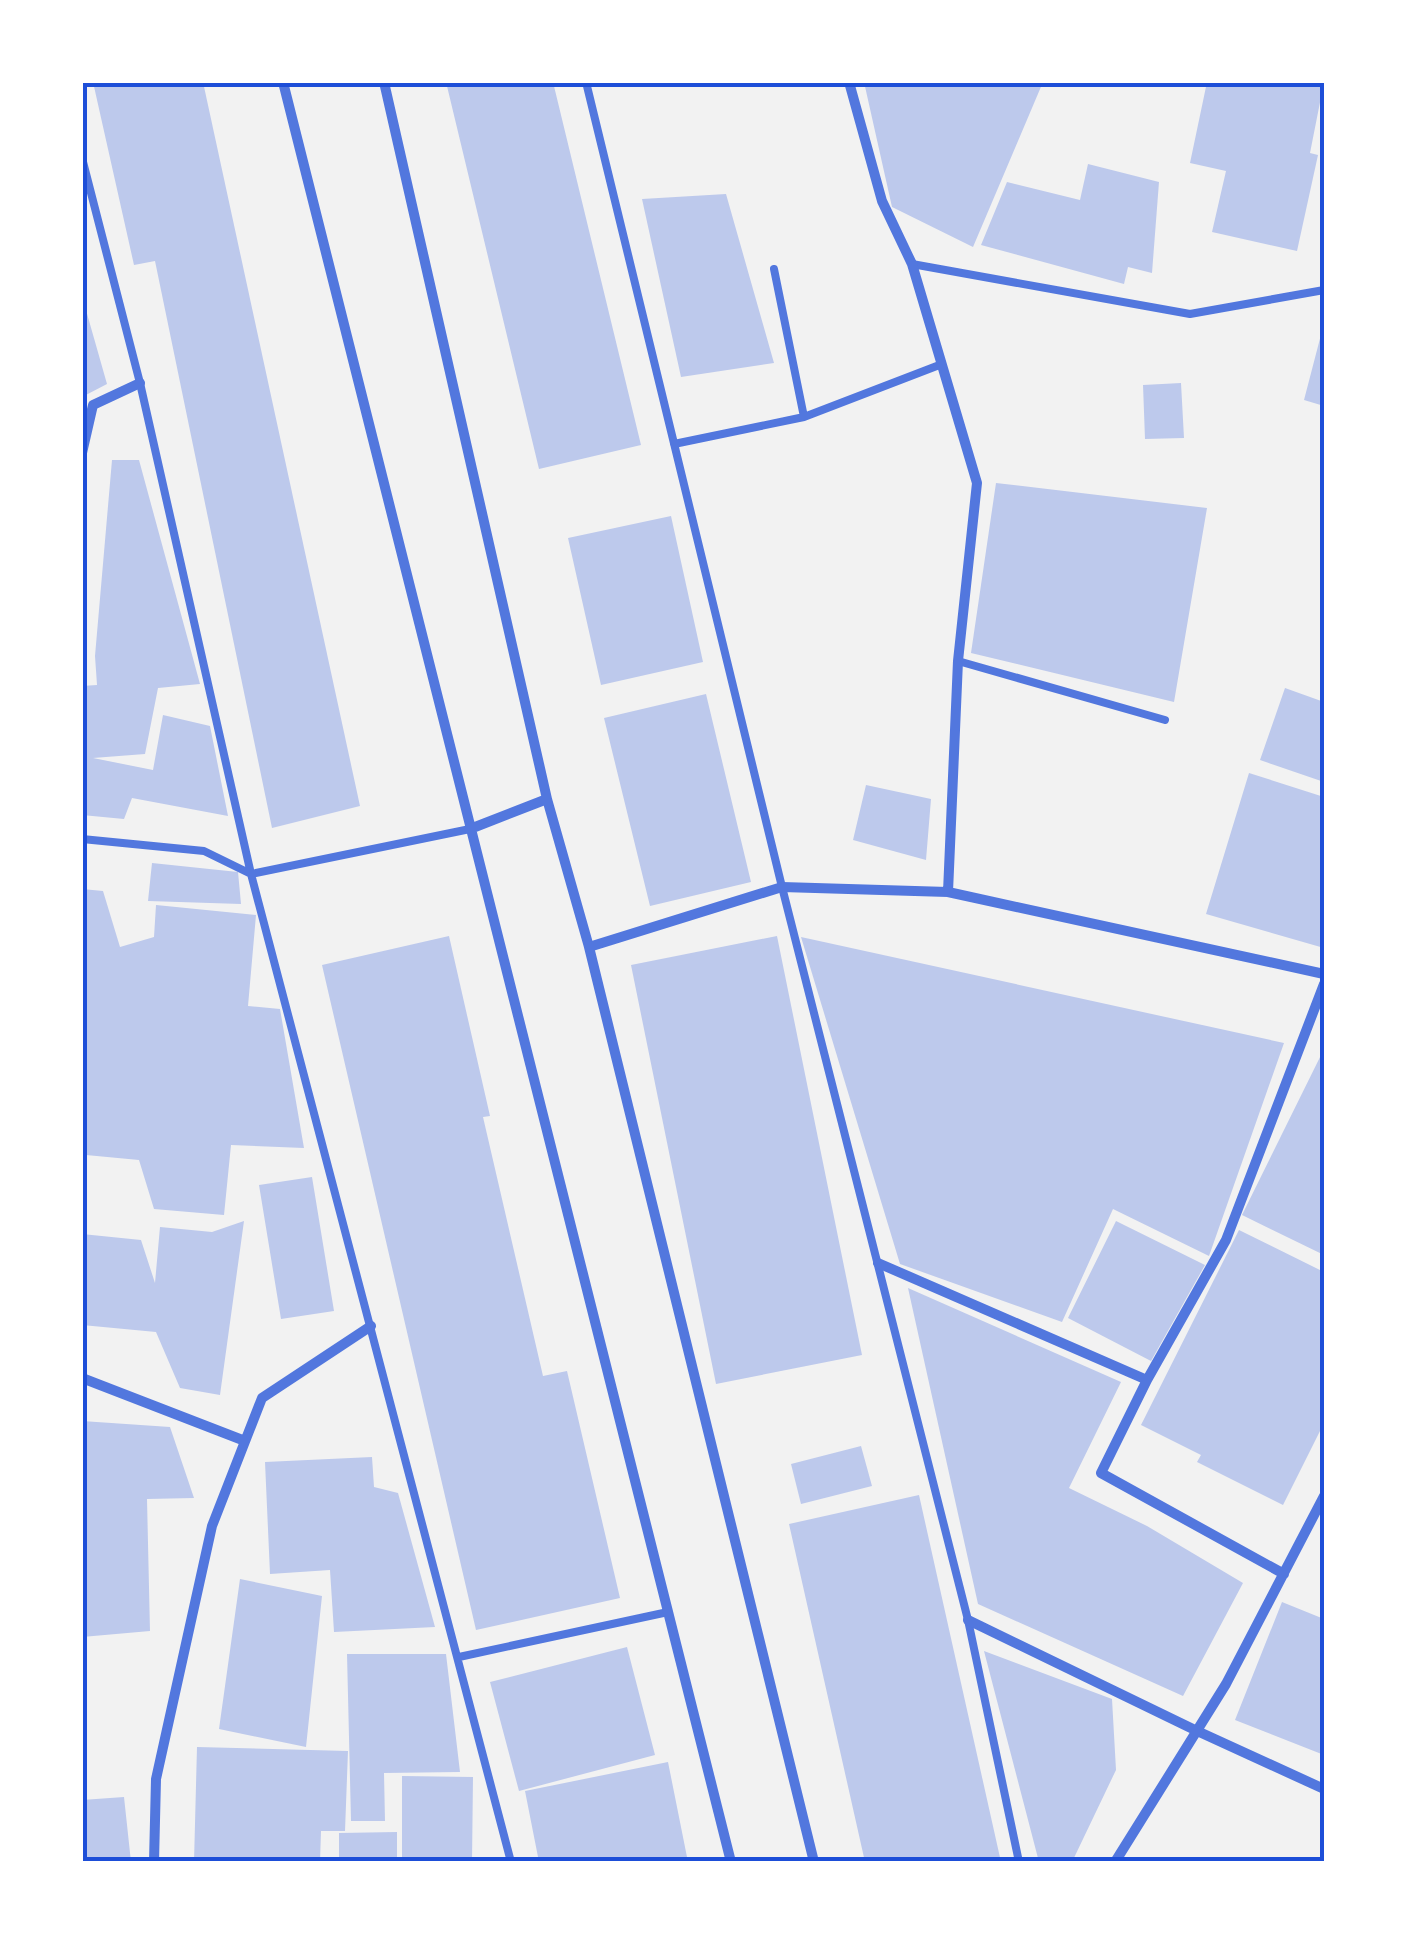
<svg xmlns="http://www.w3.org/2000/svg" width="1407" height="1944" viewBox="0 0 1407 1944" font-family="Cabin,sans-serif">
	<style>
		.building { fill: #bdc9ec }
		.lines { fill: none; stroke-linecap: round; stroke-linejoin: round }
		.service { stroke: #5277de; stroke-width: 8 }
		.minor { stroke: #5277de; stroke-width: 10 }
		.neatline { fill: none; stroke: #1d4ed8; stroke-width: 4 }
	</style>
	<rect width="100%" height="100%" fill="#f2f2f2"/>
	<!-- building -->
	<path class="building" d="M 93,82 L 203,82 L 360,806 L 272,828 L 155,261 L 134,265 Z
		M 446,82 L 553,82 L 641,445 L 539,469 Z
		M 864,82 L 1043,82 L 973,247 L 892,207 Z
		M 1207,82 L 1324,82 L 1310,153 L 1318,155 L 1297,251 L 1212,232 L 1226,171 L 1190,163 Z
		M 1088,164 L 1159,182 L 1152,273 L 1128,267 L 1124,284 L 981,245 L 1007,182 L 1080,200 Z
		M 726,194 L 774,363 L 681,377 L 642,199 Z
		M 82,296 L 107,384 L 82,397 Z
		M 1323,327 L 1324,327 L 1324,406 L 1304,400 Z
		M 1181,383 L 1184,438 L 1145,439 L 1143,385 Z
		M 112,460 L 139,460 L 200,684 L 158,688 L 145,754 L 93,758 L 153,770 L 163,715 L 210,726 L 228,816 L 132,798 L 124,819 L 82,815 L 82,686 L 97,685 L 95,656 Z
		M 996,483 L 1207,508 L 1174,702 L 971,653 Z
		M 671,516 L 703,662 L 601,685 L 568,538 Z
		M 1285,688 L 1324,702 L 1324,782 L 1260,760 Z
		M 706,694 L 751,882 L 650,906 L 604,718 Z
		M 1249,773 L 1324,797 L 1324,948 L 1206,914 Z
		M 866,785 L 931,799 L 926,860 L 853,840 Z
		M 152,863 L 238,872 L 241,904 L 148,901 Z
		M 82,889 L 103,891 L 120,947 L 154,937 L 156,905 L 256,915 L 248,1006 L 280,1009 L 304,1148 L 231,1145 L 224,1215 L 154,1209 L 139,1160 L 86,1155 L 82,1162 Z
		M 449,936 L 490,1116 L 483,1117 L 543,1376 L 567,1371 L 620,1598 L 476,1630 L 322,965 Z
		M 777,936 L 862,1355 L 716,1384 L 631,965 Z
		M 801,937 L 1284,1043 L 1209,1256 L 1113,1209 L 1062,1322 L 900,1264 Z
		M 1324,1049 L 1324,1255 L 1242,1215 Z
		M 312,1177 L 334,1311 L 281,1319 L 259,1185 Z
		M 244,1221 L 220,1395 L 180,1388 L 156,1332 L 82,1325 L 82,1234 L 141,1240 L 155,1283 L 160,1227 L 212,1232 Z
		M 1116,1221 L 1205,1265 L 1151,1361 L 1068,1318 Z
		M 1239,1230 L 1324,1272 L 1324,1423 L 1283,1505 L 1197,1462 L 1201,1455 L 1141,1425 Z
		M 908,1288 L 1121,1382 L 1069,1488 L 1147,1526 L 1243,1583 L 1183,1696 L 978,1604 Z
		M 82,1421 L 170,1427 L 194,1498 L 147,1499 L 150,1631 L 82,1637 Z
		M 861,1446 L 872,1486 L 801,1504 L 791,1464 Z
		M 372,1457 L 374,1487 L 398,1493 L 435,1627 L 334,1632 L 330,1570 L 270,1574 L 265,1462 Z
		M 919,1495 L 1001,1862 L 865,1862 L 789,1524 Z
		M 240,1579 L 322,1596 L 306,1747 L 219,1729 Z
		M 1282,1602 L 1324,1619 L 1324,1755 L 1235,1720 Z
		M 627,1647 L 655,1755 L 519,1791 L 490,1682 Z
		M 984,1651 L 1112,1699 L 1116,1770 L 1072,1862 L 1039,1862 Z
		M 347,1654 L 446,1654 L 460,1772 L 384,1773 L 385,1821 L 351,1821 Z
		M 197,1747 L 348,1751 L 345,1831 L 321,1831 L 320,1862 L 194,1862 Z
		M 668,1762 L 688,1862 L 539,1862 L 525,1791 Z
		M 402,1776 L 473,1777 L 472,1862 L 402,1862 Z
		M 124,1797 L 131,1862 L 82,1862 L 82,1800 Z
		M 397,1832 L 397,1862 L 339,1862 L 339,1833 Z"/>
	<g class="lines">
		<!-- service -->
		<path class="service" d="M 586,82 L 782,887 L 968,1620 L 1019,1862
			M 82,158 L 140,383 L 251,874 L 511,1862
			M 912,264 L 1190,314 L 1324,290
			M 774,269 L 804,417
			M 674,444 L 804,417 L 942,364
			M 958,661 L 1165,720
			M 82,839 L 204,851 L 251,874 L 470,829
			M 459,1657 L 668,1612"/>
		<!-- minor -->
		<path class="minor" d="M 283,82 L 731,1862
			M 384,82 L 547,799 L 589,947 L 814,1862
			M 849,82 L 882,201 L 912,264 L 977,483 L 958,661 L 948,892
			M 82,453 L 93,405 L 140,383
			M 470,829 L 547,799
			M 589,947 L 782,887 L 948,892 L 1324,974
			M 878,1263 L 1147,1380
			M 82,1378 L 245,1441
			M 1284,1574 L 1101,1473 L 1147,1380 L 1226,1240 L 1324,984
			M 968,1620 L 1195,1730 L 1324,1789
			M 154,1862 L 156,1779 L 212,1526 L 262,1398 L 371,1326
			M 1115,1862 L 1226,1684 L 1324,1496"/>
	</g>
	<!-- border -->
	<rect width="1407" height="1944" fill="none" stroke="#ffffff" stroke-width="170"/>
	<rect x="85" y="85" width="1237" height="1774" class="neatline"/>
</svg>
